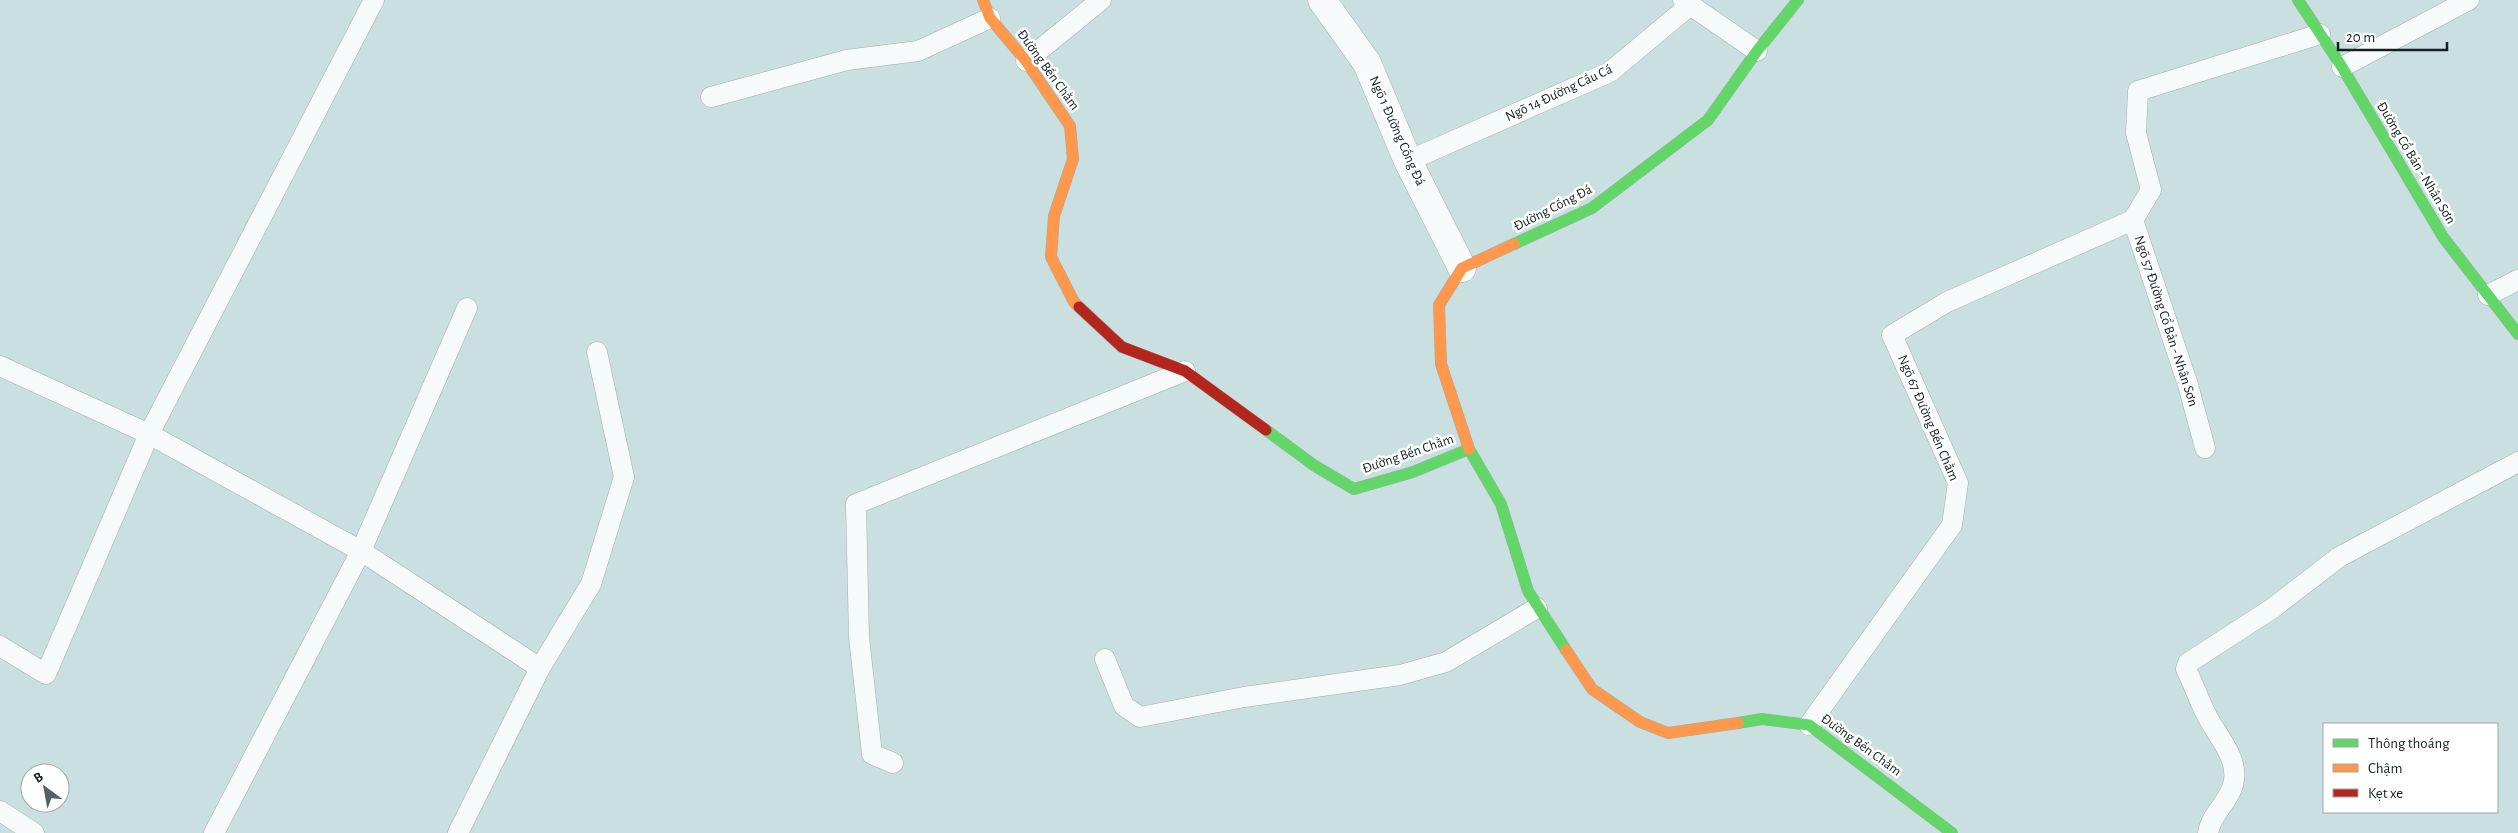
<svg xmlns="http://www.w3.org/2000/svg" width="2518" height="833" viewBox="0 0 2518 833" font-family="'Alegreya Sans',sans-serif">
	<style>
		.lines { fill: none; stroke-linecap: round; stroke-linejoin: round }
		.lane-casing { stroke: #9fb0b0; stroke-width: 21 }
		.street-casing { stroke: #9fb0b0; stroke-width: 29 }
		.fast-casing { stroke: #9fb0b0; stroke-width: 12 }
		.slow-casing { stroke: #9fb0b0; stroke-width: 12 }
		.jam-casing { stroke: #9fb0b0; stroke-width: 12 }
		.lane { stroke: #f7fafa; stroke-width: 20 }
		.street { stroke: #f7fafa; stroke-width: 28 }
		.fast { stroke: #63d668; stroke-width: 11 }
		.slow { stroke: #ff974d; stroke-width: 11 }
		.jam { stroke: #b3261e; stroke-width: 11 }
		.labels { text-anchor: middle; dominant-baseline: central; stroke-width: 5; stroke-linejoin: round; paint-order: stroke }
		.street-label { font-size: 14px; fill: #122021; stroke: #fff }
	</style>
	<rect width="100%" height="100%" fill="#cadfdf"/>
	<g class="lines">
		<!-- lane casing -->
		<g class="lane-casing">
			<path id="lane" d="M 1683,0 L 1757,51
				M 1026,61 L 1101,0
				M 2342,67 L 2469,0
				M 711,97 L 847,60 L 918,51 L 990,18
				M 1408,161 L 1610,72 L 1689,6
				M 2488,295 L 2518,280
				M 0,366 L 149,434 L 361,551 L 540,668 L 458,833
				M 2205,448 L 2188,385 L 2133,220 L 2151,190 L 2136,133 L 2138,91 L 2320,34
				M 0,646 L 46,674 L 149,434 L 374,0
				M 1105,659 L 1124,706 L 1140,717 L 1244,697 L 1400,675 L 1446,662 L 1537,608
				M 540,668 L 591,584 L 624,477 L 597,352
				M 1809,725 L 1952,525 L 1958,483 L 1892,335 L 1947,302 L 2133,220
				M 893,763 L 872,754 L 859,637 L 856,504 L 1185,371
				M 0,811 L 34,833
				M 214,833 L 361,551 L 467,308
				M 2208,833 C 2211,814 2228,803 2233,785 C 2240,760 2219,738 2208,718 C 2200,703 2194,685 2186,669 L 2188,663 L 2273,608 L 2339,557 L 2518,462"/>
		</g>
		<!-- street casing -->
		<g class="street-casing">
			<path id="street" d="M 1322,0 L 1367,63 L 1408,161 L 1462,268"/>
		</g>
		<!-- fast casing -->
		<g class="fast-casing">
			<path id="fast" d="M 2298,0 L 2342,67 L 2443,237 L 2518,334
				M 1514,244 L 1592,208 L 1708,120 L 1757,51 L 1798,0
				M 1266,430 L 1315,466 L 1354,489 L 1413,472 L 1469,449 L 1501,504 L 1528,591 L 1566,650
				M 1738,723 L 1762,719 L 1809,725 L 1952,833"/>
		</g>
		<!-- slow casing -->
		<g class="slow-casing">
			<path id="slow" d="M 983,0 L 990,18 L 1026,61 L 1070,126 L 1073,159 L 1054,216 L 1051,257 L 1074,302 L 1079,307
				M 1469,449 L 1441,364 L 1439,305 L 1462,268 L 1514,244
				M 1566,650 L 1592,689 L 1640,722 L 1668,733 L 1738,723"/>
		</g>
		<!-- jam casing -->
		<g class="jam-casing">
			<path id="jam" d="M 1079,307 L 1122,347 L 1185,371 L 1266,430"/>
		</g>
		<!-- lane -->
		<use href="#lane" class="lane"/>
		<!-- street -->
		<use href="#street" class="street"/>
		<!-- fast -->
		<use href="#fast" class="fast"/>
		<!-- slow -->
		<use href="#slow" class="slow"/>
		<!-- jam -->
		<use href="#jam" class="jam"/>
	</g>
	<g class="labels">
		<!-- street labels -->
		<g class="street-label">
			<text transform="translate(1048 70) rotate(54)">Đường Bến Chằm</text>
			<text transform="translate(1559 93) rotate(-25)">Ngõ 14 Đường Cầu Cá</text>
			<text transform="translate(1397 131) rotate(66)">Ngõ 1 Đường Cống Đá</text>
			<text transform="translate(2416 163) rotate(59)">Đường Cổ Bản - Nhân Sơn</text>
			<text transform="translate(1553 208) rotate(-27)">Đường Cống Đá</text>
			<text transform="translate(2166 321) rotate(72)">Ngõ 57 Đường Cổ Bản - Nhân Sơn</text>
			<text transform="translate(1928 418) rotate(67)">Ngõ 67 Đường Bến Chằm</text>
			<text transform="translate(1408 454) rotate(-19)">Đường Bến Chằm</text>
			<text transform="translate(1861 745) rotate(36)">Đường Bến Chằm</text>
		</g>
	</g>
	<!-- legend -->
	<rect x="2323" y="723" width="175" height="90" fill="#ffffff" stroke="#a0a6a6"/>
	<rect x="2333" y="739" width="25" height="8" fill="#63d668" stroke="#a0a6a6"/>
	<text x="2368" y="748" font-size="15" fill="#122021">Thông thoáng</text>
	<rect x="2333" y="764" width="25" height="8" fill="#ff974d" stroke="#a0a6a6"/>
	<text x="2368" y="773" font-size="15" fill="#122021">Chậm</text>
	<rect x="2333" y="789" width="25" height="8" fill="#b3261e" stroke="#a0a6a6"/>
	<text x="2368" y="798" font-size="15" fill="#122021">Kẹt xe</text>
	<!-- north arrow -->
	<g transform="translate(45 788) rotate(328)"><circle r="24" fill="#ffffff" stroke="#a0a6a6"/>
	<path d="M0-4L9 19L0 12L-9 19Z" fill="#526364"/>
	<text y="-8" font-size="14" font-weight="bold" text-anchor="middle" fill="#122021">B</text>
	</g>
	<!-- scale -->
	<path d="M2338 42v8h109v-8" fill="none" stroke="#122021" stroke-width="2.5"/>
	<text x="2346" y="42" font-size="15" fill="#122021" stroke="#ffffff" stroke-width="4" paint-order="stroke">20 m</text>
</svg>
